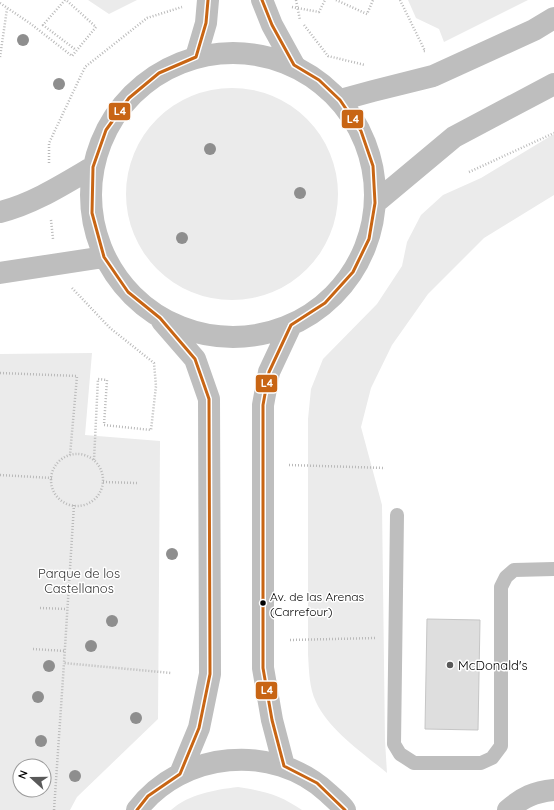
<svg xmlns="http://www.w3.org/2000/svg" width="554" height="810" viewBox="0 0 554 810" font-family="Quicksand,sans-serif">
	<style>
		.green { fill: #ebebeb; fill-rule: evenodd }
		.building { fill: #dedede; stroke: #c6c6c6 }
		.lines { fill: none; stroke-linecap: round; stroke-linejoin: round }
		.path { stroke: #b9b9b9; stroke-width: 2.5; stroke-dasharray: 1 2; stroke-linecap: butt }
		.service { stroke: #bebebe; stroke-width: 14 }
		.minor { stroke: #bebebe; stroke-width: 22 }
		.primary { stroke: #bebebe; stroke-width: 22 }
		.trunk { stroke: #bebebe; stroke-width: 22 }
		.bus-1-casing { stroke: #fff; stroke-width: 6 }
		.bus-1 { stroke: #c86514; stroke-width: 3 }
		.tree { fill: #8e8e8e }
		.bus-dot { fill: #000; stroke: #fff; stroke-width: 1.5 }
		.poi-dot { fill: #595959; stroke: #fff; stroke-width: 1.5 }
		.labels { text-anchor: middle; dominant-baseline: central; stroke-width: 3; stroke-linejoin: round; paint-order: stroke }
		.bus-label { font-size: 12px; fill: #000; stroke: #fff; text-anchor: start }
		.park-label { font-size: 13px; fill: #313131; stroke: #fff }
		.poi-label { font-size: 13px; fill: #000; stroke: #fff; text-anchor: start }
		.line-badge { stroke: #fff; stroke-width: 1.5 }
		.badge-label { font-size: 11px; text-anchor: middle; font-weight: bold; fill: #fff }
	</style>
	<rect width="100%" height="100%" fill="#fff"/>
	<!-- green -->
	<path class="green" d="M 88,0 L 137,0 L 109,14 Z
		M 408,0 L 528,0 L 444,42 L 439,29 L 416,18 Z
		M126 194a106 106 0 1 1 212 0a106 106 0 1 1-212 0Z
		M 554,134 L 554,195 L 484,238 L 428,294 L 392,345 L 371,388 L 361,427 L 382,505 L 385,741 L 387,773 C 364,754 329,730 316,702 C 309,688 309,670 308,654 L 308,419 L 311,389 L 323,359 L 377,304 L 402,266 L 407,242 L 421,215 L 443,195 L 481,178 Z
		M 92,353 L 85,435 L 160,441 L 158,719 L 77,797 L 70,810 L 0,810 L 0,354 ZM 20,766 L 44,766 L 44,790 L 20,790 Z
		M 238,787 C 264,791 280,795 302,810 L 171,810 C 189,794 214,790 238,787 Z"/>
	<!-- building -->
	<path class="building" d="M 427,619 L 480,620 L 478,730 L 425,729 Z"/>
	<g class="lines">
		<!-- path -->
		<path class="path" d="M 65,0 L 43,25 L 76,50
			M 296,0 L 300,20
			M 336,0 L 367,14 L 373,0
			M 400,0 L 425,51 L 423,51
			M 0,3 L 31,24 L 72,56 L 96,27 L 66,0
			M 292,7 L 319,12 L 325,0
			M 304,25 L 328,56 L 365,65
			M 0,57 L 7,9
			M 49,163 L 49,143 L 85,67 L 147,18 L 182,7
			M 469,172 L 554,133
			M 51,220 L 53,239
			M 72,288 L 110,328 L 154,363 L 156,386 L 151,430 L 104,425 L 107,380 L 98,379 L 94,460
			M 0,373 L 77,376 L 70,455
			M51 480a26 26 0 1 1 52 0a26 26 0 1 1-52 0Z
			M 289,465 L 385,468
			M 0,475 L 52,478
			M 103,482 L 137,483
			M 74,505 L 64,663 L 171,673
			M 40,608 L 67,609
			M 290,640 L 375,638
			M 33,649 L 65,651
			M 54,810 L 64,663"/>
		<!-- service -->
		<path class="service" d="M 397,515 L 394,744 L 400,754 L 414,763 L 481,763 L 492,758 L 501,746 L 501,587 L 506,577 L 514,570 L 554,569"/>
		<!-- minor -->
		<path class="minor" d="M 508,810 C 523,797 534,792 554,790"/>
		<!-- primary -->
		<path class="primary" d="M 262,0 L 272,25 L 294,65
			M 196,57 L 206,23 L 208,0"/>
		<!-- trunk -->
		<path class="trunk" d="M91 195a142 142 0 1 1 284 0a142 142 0 1 1-284 0Z
			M 340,100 L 373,91 L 433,76 L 534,30 L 554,18
			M 375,203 L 454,137 L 554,84
			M 0,212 C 33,204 64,184 93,167
			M 0,273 L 104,257
			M 162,321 L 195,359 L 209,399 L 210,674 L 199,728 L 180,774
			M 284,766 L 272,720 L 263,668 L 263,405 L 269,372 L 291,325
			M 137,810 C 182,751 273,742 328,793 C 333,798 341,804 345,810"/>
		<!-- bus-1 casing -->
		<g class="bus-1-casing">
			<path id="bus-1" d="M 262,0 L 272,25 L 294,65 L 319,80 L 340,100 L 361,131 L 373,166 L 375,203 L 369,239 L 353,272 L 325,303 L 291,325 L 269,372 L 263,405 L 263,668 L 272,720 L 284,766 L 317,783 L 345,810
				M 137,810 L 148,796 L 180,774 L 199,728 L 210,674 L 209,399 L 195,359 L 160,318 L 128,292 L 104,257 L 92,213 L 93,167 L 106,130 L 129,98 L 159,73 L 196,57 L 206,23 L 208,0"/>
		</g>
		<!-- bus-1 -->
		<use href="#bus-1" class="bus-1"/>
	</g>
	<!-- trees -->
	<g class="tree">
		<circle cx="23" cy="40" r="6"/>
		<circle cx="59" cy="84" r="6"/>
		<circle cx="210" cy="149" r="6"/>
		<circle cx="300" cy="193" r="6"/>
		<circle cx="182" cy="238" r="6"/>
		<circle cx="172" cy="554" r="6"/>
		<circle cx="112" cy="621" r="6"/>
		<circle cx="91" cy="646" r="6"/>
		<circle cx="49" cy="666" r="6"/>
		<circle cx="38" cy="697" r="6"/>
		<circle cx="136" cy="718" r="6"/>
		<circle cx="41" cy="741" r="6"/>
		<circle cx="75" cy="776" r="6"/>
	</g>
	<!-- markers -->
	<circle class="bus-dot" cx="263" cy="603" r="3.5"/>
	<circle class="poi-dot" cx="450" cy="665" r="4"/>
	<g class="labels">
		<!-- bus labels -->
		<g class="bus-label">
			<text x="270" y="596">Av. de las Arenas<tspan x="270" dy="15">(Carrefour)</tspan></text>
		</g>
		<!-- park labels -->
		<g class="park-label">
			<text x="79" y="573">Parque de los<tspan x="79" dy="15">Castellanos</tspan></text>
		</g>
		<!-- poi labels -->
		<g class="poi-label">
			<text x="458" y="665">McDonald's</text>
		</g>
	</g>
	<g class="line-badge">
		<rect x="108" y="102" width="23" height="19" rx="4" fill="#c86514"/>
		<rect x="341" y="109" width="23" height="20" rx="4" fill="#c86514"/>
		<rect x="255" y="374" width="23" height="19" rx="4" fill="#c86514"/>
		<rect x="255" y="681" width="23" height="19" rx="4" fill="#c86514"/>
	</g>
	<g class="badge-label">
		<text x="120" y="115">L4</text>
		<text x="353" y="123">L4</text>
		<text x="267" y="387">L4</text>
		<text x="267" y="694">L4</text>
	</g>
	<!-- north arrow -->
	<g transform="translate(32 778) rotate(291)"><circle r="19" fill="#ffffff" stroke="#999999"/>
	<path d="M0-3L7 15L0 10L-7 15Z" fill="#595959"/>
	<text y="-6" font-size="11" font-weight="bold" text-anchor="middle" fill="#000000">N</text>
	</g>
</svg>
